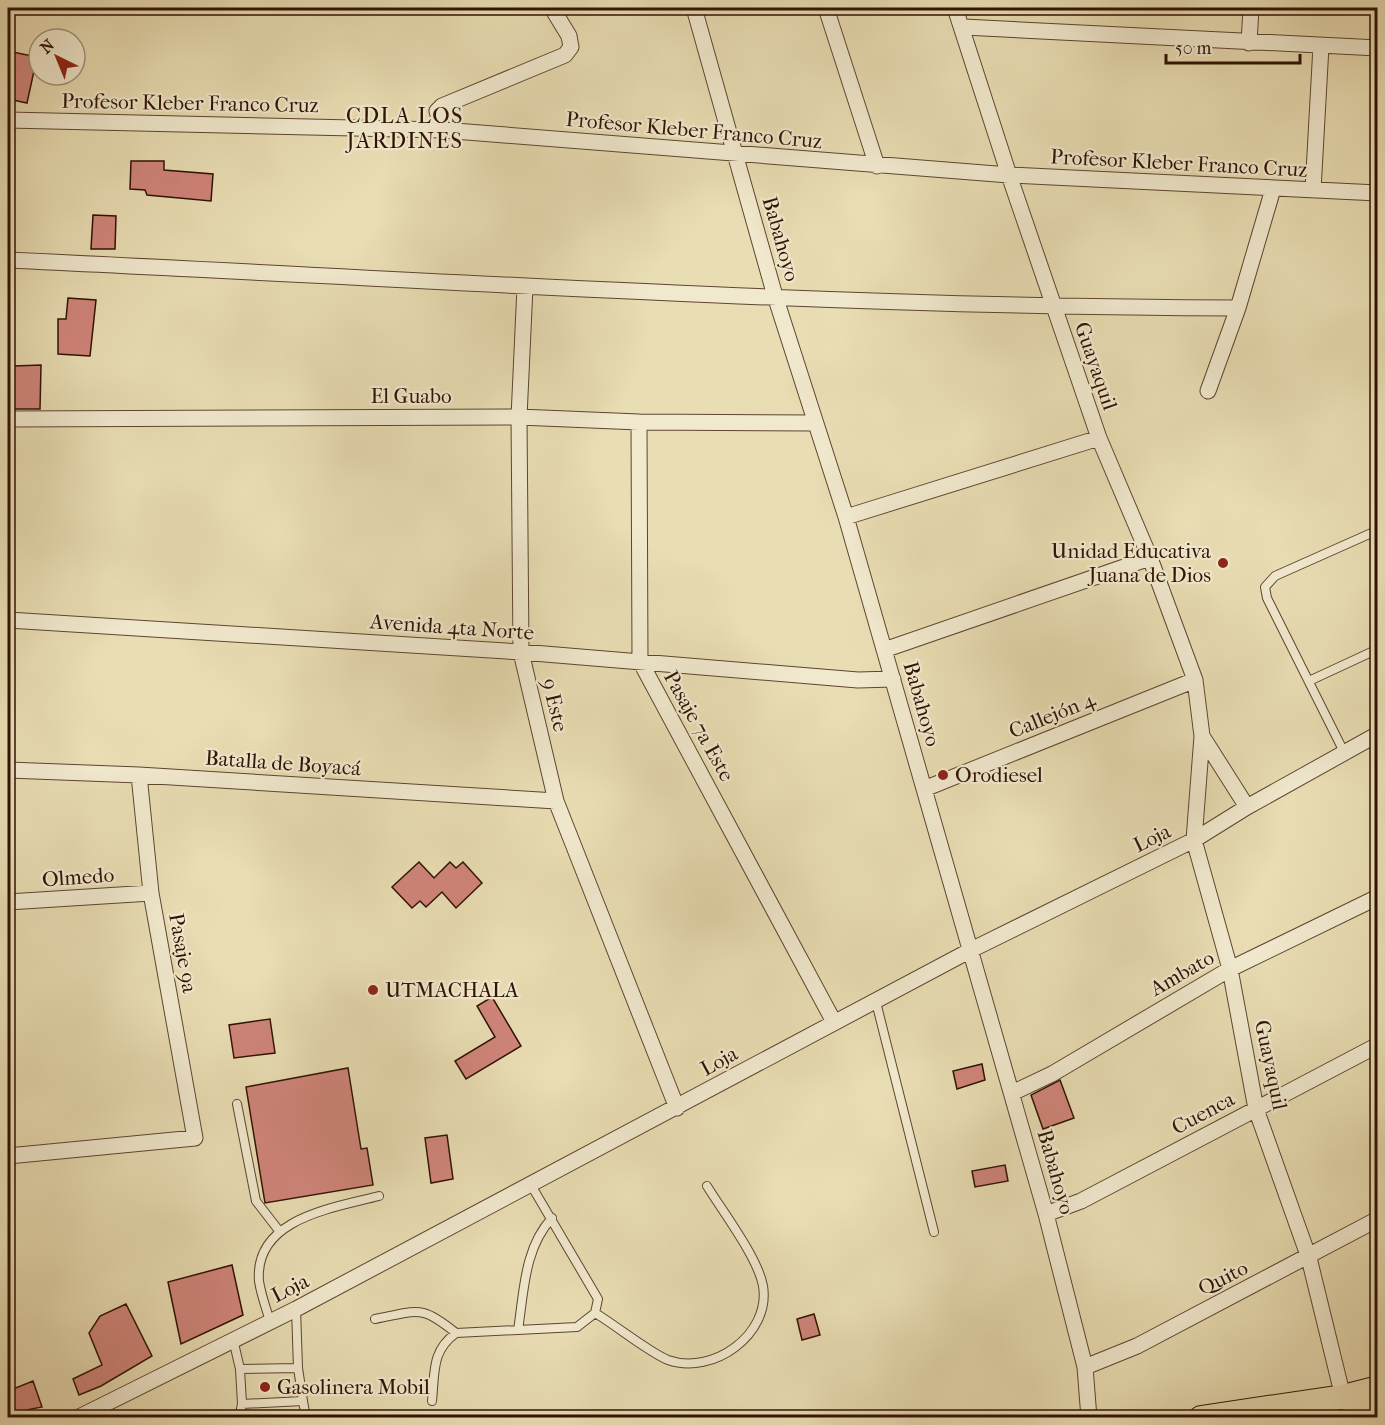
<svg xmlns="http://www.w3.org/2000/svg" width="1385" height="1425" viewBox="0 0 1385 1425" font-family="'IM FELL French Canon',serif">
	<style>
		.building { fill: #d0857b; stroke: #2f1203; stroke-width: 1.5 }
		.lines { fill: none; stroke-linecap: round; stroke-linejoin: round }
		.service-casing { stroke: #5e452f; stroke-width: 10 }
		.minor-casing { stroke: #5e452f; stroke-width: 17 }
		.primary-casing { stroke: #2f1203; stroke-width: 26 }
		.service { stroke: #f1e9ce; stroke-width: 8 }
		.minor { stroke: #f1e9ce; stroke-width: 15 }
		.primary { stroke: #e9ddb3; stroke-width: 24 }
		.poi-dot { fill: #8f2418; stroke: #f1e9ce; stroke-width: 2 }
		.labels { text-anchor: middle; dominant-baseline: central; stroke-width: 4.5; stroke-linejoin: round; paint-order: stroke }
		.street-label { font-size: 21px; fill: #2f1203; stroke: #f1e9ce }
		.poi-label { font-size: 21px; fill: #2f1203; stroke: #f1e9ce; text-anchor: start }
		.neighbourhood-label { font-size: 22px; letter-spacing: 1.5px; fill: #2f1203; stroke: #f1e9ce }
	</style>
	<rect width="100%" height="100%" fill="#e9ddb3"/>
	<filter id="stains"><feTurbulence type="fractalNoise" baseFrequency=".00333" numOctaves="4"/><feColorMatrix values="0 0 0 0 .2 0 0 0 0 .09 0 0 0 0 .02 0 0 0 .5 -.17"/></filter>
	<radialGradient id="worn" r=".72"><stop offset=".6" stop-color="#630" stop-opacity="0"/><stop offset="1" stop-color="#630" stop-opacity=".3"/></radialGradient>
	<!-- building -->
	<path class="building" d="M 8,51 L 37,57 L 27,103 L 8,99 Z
		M 131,161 L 164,161 L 164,170 L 213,174 L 211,201 L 147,195 L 145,190 L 130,189 Z
		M 93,215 L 116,216 L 115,249 L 91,249 Z
		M 68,298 L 96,300 L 90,356 L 58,354 L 58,319 L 66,319 Z
		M 41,365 L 40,409 L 12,409 L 14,366 Z
		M 419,862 L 434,878 L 450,862 L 456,868 L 463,862 L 482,883 L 456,908 L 442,892 L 426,907 L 420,901 L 412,908 L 392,887 Z
		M 492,997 L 521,1046 L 466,1079 L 455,1061 L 495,1037 L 477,1006 Z
		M 270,1019 L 275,1053 L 234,1058 L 229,1025 Z
		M 982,1064 L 985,1080 L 957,1089 L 953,1071 Z
		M 348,1068 L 361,1149 L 367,1148 L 373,1185 L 265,1203 L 246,1087 Z
		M 1060,1080 L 1074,1118 L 1043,1129 L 1031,1095 Z
		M 447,1135 L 453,1179 L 431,1183 L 425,1138 Z
		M 1005,1165 L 1008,1181 L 975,1187 L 972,1171 Z
		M 232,1265 L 243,1315 L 181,1344 L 168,1282 Z
		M 126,1304 L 152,1356 L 101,1386 L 79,1395 L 73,1379 L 102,1365 L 89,1333 L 100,1316 Z
		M 814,1314 L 820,1335 L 802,1340 L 797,1319 Z
		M 33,1381 L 42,1407 L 26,1410 L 26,1417 L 8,1418 L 8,1391 Z"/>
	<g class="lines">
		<!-- service casing -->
		<g class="service-casing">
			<path id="service" d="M 1309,681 L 1378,649
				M 1344,752 L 1267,598 L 1265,587 L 1275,576 L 1376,531
				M 876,1002 L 934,1232
				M 237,1104 L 256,1201 L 280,1232
				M 595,1313 C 614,1324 650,1353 668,1360 C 713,1376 771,1334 763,1286 C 758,1258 723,1212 707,1186
				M 375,1319 C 419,1311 420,1304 456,1333
				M 270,1321 C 266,1308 261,1295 259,1281 C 254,1218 334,1208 379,1196
				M 518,1330 C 524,1292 524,1248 552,1218
				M 233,1339 L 240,1369 L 298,1368 L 296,1309
				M 298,1368 L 303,1401
				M 240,1369 L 242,1404
				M 432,1401 C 435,1373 431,1351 456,1333 L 577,1327 L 595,1313 L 598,1299 L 531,1185
				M 239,1418 L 242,1404 L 303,1401 L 306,1418"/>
		</g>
		<!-- minor casing -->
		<g class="minor-casing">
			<path id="minor" d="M 694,8 L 775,296 L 846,517 L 1046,1214 L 1085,1367 L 1089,1418
				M 826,8 L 877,166
				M 955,8 L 1009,175 L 1099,438 L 1150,558 L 1195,680 L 1202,736 L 1247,807
				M 964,27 L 1378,48
				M 1249,43 L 1251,8
				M 8,120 L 442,130 L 1009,175 L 1378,193
				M 442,130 L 437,111 L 442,106 L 565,55 L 571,47 L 569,36 L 552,8
				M 1313,190 L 1321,46
				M 8,260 C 418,279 828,307 1238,308
				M 525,287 L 519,417 L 521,652 L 556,801 L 677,1108
				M 1208,391 L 1238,308 L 1273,189
				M 8,419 L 519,417 L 639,422 L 815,423
				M 639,422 L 640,661 L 834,1022
				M 846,517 L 1099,438
				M 8,620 L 521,652 L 858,680 L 893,679
				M 884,650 L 1150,558
				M 1202,736 L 1194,840 L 1230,969 L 1256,1109 L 1309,1258 L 1343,1397
				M 8,770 L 139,775 L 556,801
				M 924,789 L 1195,680
				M 8,902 L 151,893
				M 1012,1093 L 1052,1074 L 1230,969 L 1378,897
				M 8,1156 L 195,1138 L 151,893 L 139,775
				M 1046,1214 L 1081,1201 L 1378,1045
				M 1085,1367 L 1137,1346 L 1378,1219
				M 77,1418 L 296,1309 L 971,950 L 1194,840 L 1247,807 L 1378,734"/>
		</g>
		<!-- primary casing -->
		<g class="primary-casing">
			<path id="primary" d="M 1201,1418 L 1343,1397 L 1378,1388
				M 1351,1418 L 1378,1411"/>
		</g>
		<!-- service -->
		<use href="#service" class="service"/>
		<!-- minor -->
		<use href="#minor" class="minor"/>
		<!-- primary -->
		<use href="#primary" class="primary"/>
	</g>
	<!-- markers -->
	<g class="poi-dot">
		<circle cx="1223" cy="563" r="6"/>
		<circle cx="943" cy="775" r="6"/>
		<circle cx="373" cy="990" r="6"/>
		<circle cx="265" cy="1387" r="6"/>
	</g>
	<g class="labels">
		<!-- street labels -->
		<g class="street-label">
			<text transform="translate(190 103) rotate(1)">Profesor Kleber Franco Cruz</text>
			<text transform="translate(694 130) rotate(5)">Profesor Kleber Franco Cruz</text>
			<text transform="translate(1179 163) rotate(3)">Profesor Kleber Franco Cruz</text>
			<text transform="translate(781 239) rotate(74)">Babahoyo</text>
			<text transform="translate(1096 366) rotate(71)">Guayaquil</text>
			<text x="411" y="396">El Guabo</text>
			<text transform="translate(452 627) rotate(4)">Avenida 4ta Norte</text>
			<text transform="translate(922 704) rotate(74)">Babahoyo</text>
			<text transform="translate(555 705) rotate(77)">9 Este</text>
			<text transform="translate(1052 715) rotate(-22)">Callejón 4</text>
			<text transform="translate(699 726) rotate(61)">Pasaje 7a Este</text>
			<text transform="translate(283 763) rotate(4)">Batalla de Boyacá</text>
			<text transform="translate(1152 838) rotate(-26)">Loja</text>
			<text transform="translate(78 877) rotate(-4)">Olmedo</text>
			<text transform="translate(183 953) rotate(80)">Pasaje 9a</text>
			<text transform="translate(1182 973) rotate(-30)">Ambato</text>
			<text transform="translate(719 1061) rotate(-29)">Loja</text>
			<text transform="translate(1271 1065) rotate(78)">Guayaquil</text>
			<text transform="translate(1203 1113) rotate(-28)">Cuenca</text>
			<text transform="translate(1056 1172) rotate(74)">Babahoyo</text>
			<text transform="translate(1223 1278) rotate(-27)">Quito</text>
			<text transform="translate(290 1288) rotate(-27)">Loja</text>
		</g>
		<!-- poi labels -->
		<g class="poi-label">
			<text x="1211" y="551" text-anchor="end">Unidad Educativa<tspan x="1211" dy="24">Juana de Dios</tspan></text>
			<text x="955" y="775">Orodiesel</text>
			<text x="385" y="990">UTMACHALA</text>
			<text x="277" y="1387">Gasolinera Mobil</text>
		</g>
		<!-- neighbourhood labels -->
		<g class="neighbourhood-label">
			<text x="405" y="116">CDLA LOS<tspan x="405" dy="25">JARDINES</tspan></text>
		</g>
	</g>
	<!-- margin -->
	<rect width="1385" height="1425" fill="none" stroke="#e9ddb3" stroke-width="30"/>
	<rect x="9" y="9" width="1367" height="1407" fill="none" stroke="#2f1203" stroke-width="3"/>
	<rect x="15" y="15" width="1355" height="1395" fill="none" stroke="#2f1203" stroke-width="1.5"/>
	<!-- north arrow -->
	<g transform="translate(57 57) rotate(317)"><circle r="28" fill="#f1e9ce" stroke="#a3937d" stroke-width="1.5"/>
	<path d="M0-4.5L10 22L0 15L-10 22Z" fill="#8f2418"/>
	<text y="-9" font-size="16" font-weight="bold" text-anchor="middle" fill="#2f1203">N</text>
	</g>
	<!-- scale -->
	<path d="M1166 54v9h134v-9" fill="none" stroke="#2f1203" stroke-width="3"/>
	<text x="1175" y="54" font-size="18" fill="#2f1203" stroke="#f1e9ce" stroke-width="4.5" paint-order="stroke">50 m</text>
	<rect width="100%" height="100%" filter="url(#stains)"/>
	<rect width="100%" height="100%" fill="url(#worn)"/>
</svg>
